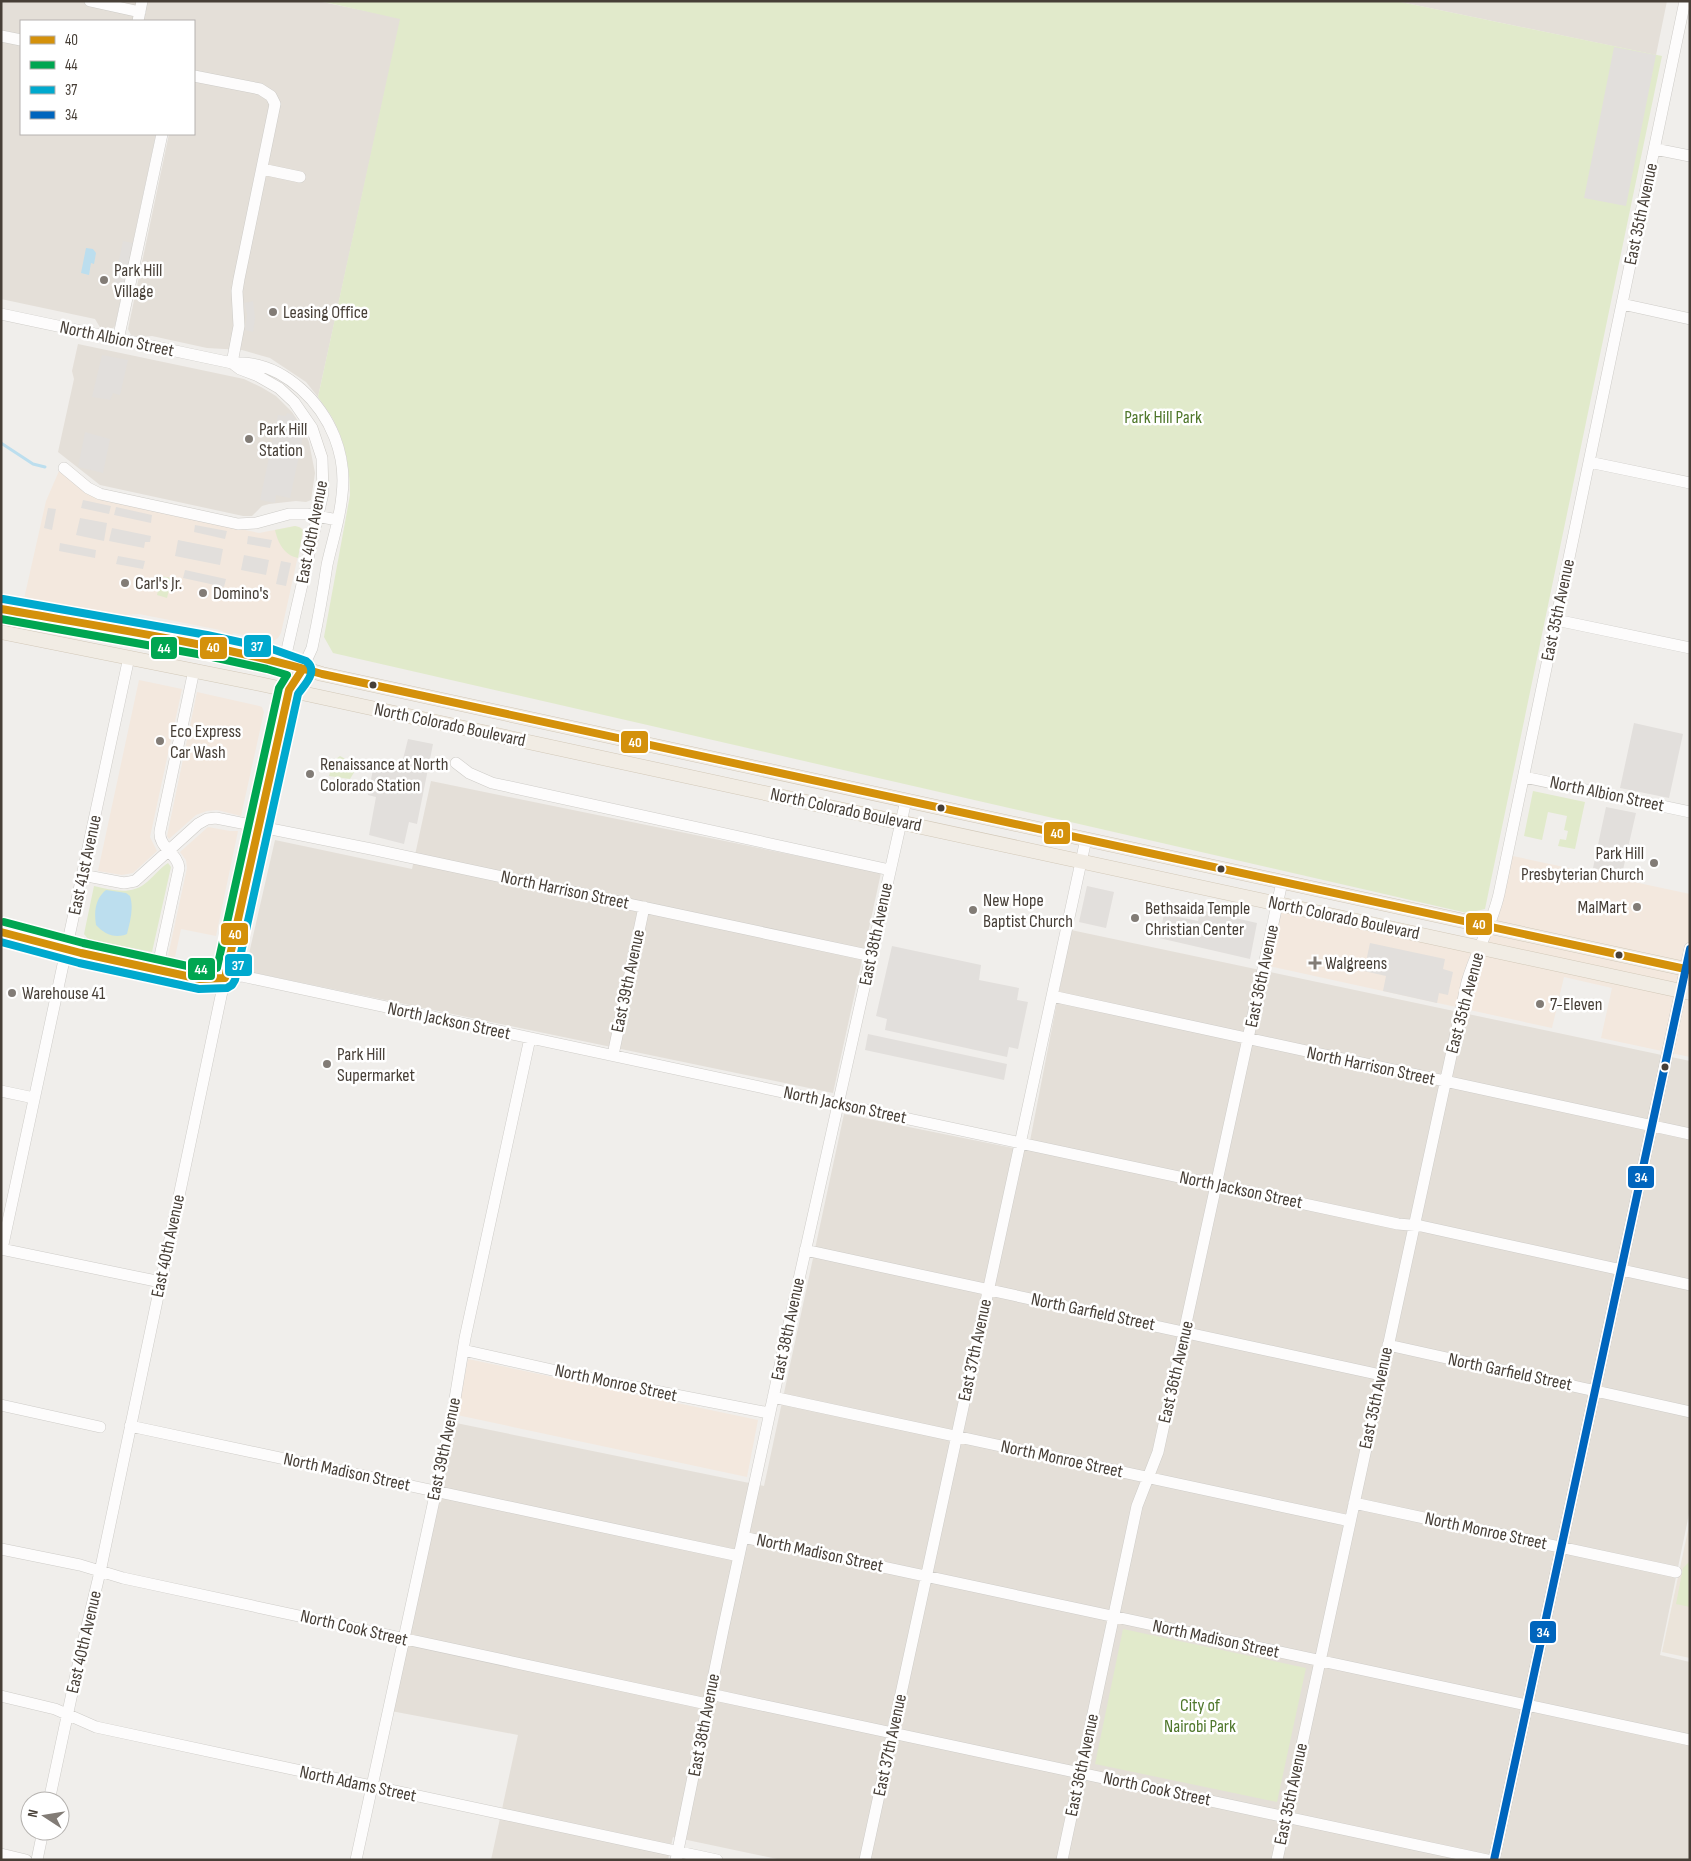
<svg xmlns="http://www.w3.org/2000/svg" width="1691" height="1861" viewBox="0 0 1691 1861" font-family="'Sofia Sans Condensed',sans-serif">
	<style>
		.residential { fill: #e4dfd8 }
		.commercial { fill: #f3e8de }
		.education { fill: #ebe4da }
		.green { fill: #e1eacb }
		.parking { fill: #e2dfdc }
		.water { fill: #bcdeee }
		.lines { fill: none; stroke-linecap: round; stroke-linejoin: round }
		.stream { stroke: #bcdeee; stroke-width: 3 }
		.minor-casing { stroke: #ceccc8; stroke-width: 12 }
		.major-casing { stroke: #d2c8b8; stroke-width: 15 }
		.minor { stroke: #fdfcfc; stroke-width: 11 }
		.major { stroke: #f1ece4; stroke-width: 14 }
		.bus-1-casing { stroke: #fff; stroke-width: 11 }
		.bus-2-casing { stroke: #fff; stroke-width: 11 }
		.bus-3-casing { stroke: #fff; stroke-width: 11 }
		.bus-4-casing { stroke: #fff; stroke-width: 11 }
		.bus-1 { stroke: #d4910b; stroke-width: 8 }
		.bus-2 { stroke: #00a651; stroke-width: 8 }
		.bus-3 { stroke: #00a9ce; stroke-width: 8 }
		.bus-4 { stroke: #0065bd; stroke-width: 8 }
		.poi-dot { fill: #827c76; stroke: #fff; stroke-width: 2 }
		.bus-dot { fill: #473f37; stroke: #fff; stroke-width: 2 }
		.labels { text-anchor: middle; dominant-baseline: central; stroke-width: 5; stroke-linejoin: round; paint-order: stroke }
		.street-label { font-size: 18px; fill: #473f37; stroke: #fff }
		.poi-label { font-size: 18px; fill: #473f37; stroke: #fff; text-anchor: start }
		.park-label { font-size: 18px; fill: #4f772b; stroke: #fff }
		.line-badge { stroke: #fff; stroke-width: 2 }
		.badge-label { font-size: 14px; text-anchor: middle; font-weight: bold; fill: #fff }
	</style>
	<rect width="100%" height="100%" fill="#f0eeeb"/>
	<!-- residential -->
	<path class="residential" d="M 1,1 L 317,1 L 401,18 L 318,397 L 306,382 L 270,358 L 242,350 L 207,348 L 152,336 L 138,337 L 131,335 L 128,329 L 169,134 L 194,134 L 194,21 L 21,21 L 21,134 L 156,134 L 115,326 L 112,329 L 107,331 L 101,329 L 95,319 L 1,299 Z
		M 1396,1 L 1667,1 L 1656,55 Z
		M 78,344 L 244,379 L 261,387 L 276,396 L 292,412 L 304,430 L 309,442 L 315,473 L 311,500 L 306,502 L 296,501 L 269,504 L 262,506 L 252,516 L 243,516 L 100,485 L 58,452 L 74,379 L 72,371 Z
		M 431,781 L 881,873 L 833,1093 L 245,971 L 275,840 L 412,869 Z
		M 1071,930 L 1690,1061 L 1690,1509 L 1660,1655 L 1690,1662 L 1690,1860 L 782,1860 L 673,1837 L 668,1860 L 491,1860 L 518,1735 L 391,1711 L 456,1423 L 764,1486 L 844,1114 L 1028,1151 Z"/>
	<!-- commercial -->
	<path class="commercial" d="M 59,471 L 82,490 L 226,526 L 259,533 L 295,526 L 302,528 L 303,533 L 281,633 L 278,638 L 268,644 L 242,638 L 243,635 L 233,633 L 232,636 L 220,630 L 139,614 L 123,615 L 24,599 L 46,501 Z
		M 139,680 L 182,689 L 150,837 L 157,851 L 133,873 L 122,875 L 98,871 Z
		M 197,692 L 259,706 L 262,707 L 264,712 L 241,816 L 217,810 L 207,811 L 196,815 L 169,839 L 167,836 Z
		M 208,827 L 230,831 L 238,831 L 216,936 L 181,929 L 175,957 L 168,956 L 187,868 L 186,860 L 180,852 Z
		M 1508,855 L 1690,894 L 1690,1057 L 1601,1038 L 1612,988 L 1564,977 L 1552,1028 L 1264,965 L 1277,904 L 1478,947 Z
		M 468,1359 L 758,1420 L 747,1477 L 457,1415 Z"/>
	<!-- education -->
	<path class="education" d="M 1690,1521 L 1690,1658 L 1662,1652 Z"/>
	<!-- green -->
	<path class="green" d="M 320,1 L 1396,1 L 1662,56 L 1485,909 L 1467,913 L 333,653 L 324,637 L 350,495 C 350,471 346,445 335,423 C 331,414 324,406 318,397 L 400,19 Z
		M 295,526 L 299,527 L 303,530 L 298,558 C 284,555 278,543 275,530 Z
		M 161,576 L 172,578 L 167,598 L 157,595 Z
		M 340,756 L 358,766 L 350,779 L 329,776 L 333,761 Z
		M 1533,791 L 1585,802 L 1575,849 L 1558,846 L 1560,839 L 1566,840 L 1568,831 L 1564,830 L 1567,816 L 1548,812 L 1542,840 L 1524,836 Z
		M 168,863 L 171,867 L 152,952 L 88,939 L 84,934 L 94,886 C 113,890 131,896 147,882 C 154,876 160,868 168,863 Z
		M 1690,1561 L 1690,1607 L 1676,1604 L 1683,1568 Z
		M 1123,1629 L 1306,1668 L 1277,1802 L 1095,1764 Z"/>
	<!-- parking -->
	<path class="parking" d="M 1614,47 L 1656,55 L 1626,206 L 1584,198 Z
		M 123,241 L 138,244 L 129,290 L 113,287 Z
		M 253,301 L 255,318 L 253,332 L 245,330 L 247,314 L 244,303 Z
		M 102,355 L 128,360 L 120,395 L 113,393 L 110,400 L 92,397 Z
		M 287,413 L 293,415 L 298,423 L 296,430 L 304,432 L 290,498 L 276,495 L 275,503 L 260,500 L 278,415 L 286,416 Z
		M 85,432 L 110,439 L 103,473 L 78,467 Z
		M 83,500 L 111,506 L 109,514 L 81,508 Z
		M 116,507 L 152,515 L 151,523 L 114,515 Z
		M 48,508 L 56,509 L 52,530 L 44,528 Z
		M 80,518 L 107,523 L 104,541 L 76,535 Z
		M 195,525 L 227,531 L 225,539 L 194,532 Z
		M 112,528 L 151,536 L 150,542 L 145,542 L 144,548 L 109,541 Z
		M 248,536 L 272,540 L 270,548 L 247,544 Z
		M 178,540 L 223,549 L 220,565 L 175,556 Z
		M 60,543 L 96,550 L 95,558 L 59,551 Z
		M 244,555 L 269,560 L 266,575 L 241,570 Z
		M 118,556 L 145,561 L 143,569 L 116,564 Z
		M 281,561 L 291,563 L 286,586 L 276,584 Z
		M 185,570 L 226,579 L 224,587 L 183,578 Z
		M 1634,723 L 1683,734 L 1669,798 L 1620,788 Z
		M 408,739 L 433,744 L 417,824 L 409,822 L 404,844 L 369,835 L 376,797 L 368,795 L 375,759 L 402,763 Z
		M 1606,807 L 1636,813 L 1622,874 L 1593,868 Z
		M 1087,886 L 1114,892 L 1106,928 L 1079,922 Z
		M 1200,910 L 1257,923 L 1250,959 L 1159,938 L 1164,914 L 1198,921 Z
		M 1370,943 L 1445,959 L 1443,969 L 1453,972 L 1448,995 L 1439,993 L 1437,1003 L 1383,991 L 1386,976 L 1364,971 Z
		M 892,946 L 981,965 L 979,980 L 1019,988 L 1017,1000 L 1028,1002 L 1018,1049 L 1009,1047 L 1007,1057 L 885,1030 L 887,1019 L 876,1016 Z
		M 868,1034 L 1007,1064 L 1004,1080 L 865,1050 Z"/>
	<!-- water -->
	<path class="water" d="M 86,248 L 93,249 L 96,253 L 94,264 L 91,263 L 89,275 L 81,273 Z
		M 106,890 L 126,893 L 130,896 C 134,909 130,921 127,934 C 115,939 104,934 96,925 C 94,912 95,899 106,890 Z"/>
	<g class="lines">
		<!-- stream -->
		<path class="stream" d="M 1,443 L 33,464 L 45,467"/>
		<!-- minor casing -->
		<g class="minor-casing">
			<path id="minor" d="M 90,1 L 140,12
				M 138,21 L 142,1
				M 1,36 L 21,40
				M 194,76 L 260,89 L 271,96 L 275,104 L 239,279 L 237,291 L 239,326 L 232,363
				M 1655,149 L 1690,156
				M 262,169 L 300,177
				M 1622,304 L 1690,319
				M 1,314 L 232,363 C 259,361 282,372 301,389 C 331,416 347,455 342,495 C 340,519 332,542 327,565 C 323,593 318,620 312,648 L 302,670 L 289,690 L 229,958 L 100,1572 L 81,1651 L 49,1801
				M 118,340 L 162,134
				M 232,363 L 240,369 L 258,376 L 279,388 L 294,402 L 312,428 L 322,458 L 323,493 L 284,663 L 289,690
				M 1589,462 L 1690,483
				M 64,468 L 88,488 L 100,494 L 238,524 L 256,523 L 289,514 L 307,514 L 337,520
				M 1556,620 L 1690,648
				M 456,763 L 469,773 L 492,783 L 890,870
				M 1524,777 L 1690,812
				M 82,875 L 124,883 L 135,881 L 198,824 L 207,819 L 216,818 L 371,849 L 872,956
				M 1,932 L 81,953 L 200,979 L 242,976 L 1398,1224 L 1421,1226 L 1690,1285
				M 157,970 L 179,868 C 178,853 158,848 160,831 L 194,670
				M 1052,996 L 1690,1134
				M 613,1055 L 644,907
				M 1,1091 L 34,1098
				M 1,1249 L 161,1282
				M 2,1249 L 129,657
				M 805,1250 L 1381,1375
				M 1388,1345 L 1690,1412
				M 463,1350 L 588,1378 L 769,1413
				M 773,1397 L 1350,1521
				M 1,1405 L 100,1427
				M 130,1426 L 739,1556
				M 1354,1503 L 1676,1572
				M 743,1537 L 1690,1740
				M 1,1549 L 80,1565 L 123,1578 L 707,1704
				M 710,1694 L 1487,1860
				M 1,1696 L 55,1709 L 96,1727 L 717,1860
				M 1,1854 L 26,1860
				M 37,1860 L 43,1831
				M 356,1860 L 452,1417 L 465,1338 L 530,1038
				M 676,1860 L 723,1630 L 789,1324 L 906,800
				M 865,1860 L 1086,839
				M 1062,1860 L 1137,1506 L 1158,1452 L 1282,882
				M 1277,1860 L 1467,982 C 1476,951 1492,925 1499,894 L 1685,1
				M 1494,1860 L 1690,948"/>
		</g>
		<!-- major casing -->
		<g class="major-casing">
			<path id="major" d="M 1,609 L 205,645 L 270,659 L 322,674 L 1690,970
				M 1,632 L 260,684 L 1690,993"/>
		</g>
		<!-- minor -->
		<use href="#minor" class="minor"/>
		<!-- major -->
		<use href="#major" class="major"/>
		<!-- bus-1 casing -->
		<g class="bus-1-casing">
			<path id="bus-1" d="M 1,609 C 109,628 217,644 322,674 L 1690,970
				M 1,932 L 81,953 L 200,979 L 225,978 L 289,690 L 302,670"/>
		</g>
		<!-- bus-2 casing -->
		<g class="bus-2-casing">
			<path id="bus-2" d="M 1,619 L 203,655 L 267,669 L 287,675 L 279,688 L 217,968 L 201,969 L 83,943 L 4,922"/>
		</g>
		<!-- bus-3 casing -->
		<g class="bus-3-casing">
			<path id="bus-3" d="M 1,942 L 79,963 L 199,989 L 227,988 L 232,985 L 235,980 L 298,694 C 305,684 319,671 306,661 L 272,649 L 207,635 L 3,599"/>
		</g>
		<!-- bus-4 casing -->
		<g class="bus-4-casing">
			<path id="bus-4" d="M 1494,1860 L 1690,949"/>
		</g>
		<!-- bus-1 -->
		<use href="#bus-1" class="bus-1"/>
		<!-- bus-2 -->
		<use href="#bus-2" class="bus-2"/>
		<!-- bus-3 -->
		<use href="#bus-3" class="bus-3"/>
		<!-- bus-4 -->
		<use href="#bus-4" class="bus-4"/>
	</g>
	<!-- markers -->
	<g class="poi-dot">
		<circle cx="104" cy="280" r="5"/>
		<circle cx="273" cy="312" r="5"/>
		<circle cx="249" cy="439" r="5"/>
		<circle cx="125" cy="583" r="5"/>
		<circle cx="203" cy="593" r="5"/>
		<circle cx="160" cy="741" r="5"/>
		<circle cx="310" cy="774" r="5"/>
		<circle cx="1654" cy="863" r="5"/>
		<circle cx="1637" cy="907" r="5"/>
		<circle cx="973" cy="910" r="5"/>
		<circle cx="1135" cy="918" r="5"/>
		<path d="M1312.5 955.5h5v5h5v5h-5v5h-5v-5h-5v-5h5z"/>
		<circle cx="12" cy="993" r="5"/>
		<circle cx="1540" cy="1004" r="5"/>
		<circle cx="327" cy="1064" r="5"/>
	</g>
	<g class="bus-dot">
		<circle cx="373" cy="685" r="4.5"/>
		<circle cx="941" cy="808" r="4.5"/>
		<circle cx="1221" cy="869" r="4.5"/>
		<circle cx="1619" cy="955" r="4.5"/>
		<circle cx="1665" cy="1067" r="4.5"/>
	</g>
	<g class="labels">
		<!-- street labels -->
		<g class="street-label">
			<text transform="translate(1641 214) rotate(-78)">East 35th Avenue</text>
			<text transform="translate(117 339) rotate(12)">North Albion Street</text>
			<text transform="translate(312 532) rotate(-79)">East 40th Avenue</text>
			<text transform="translate(1558 610) rotate(-78)">East 35th Avenue</text>
			<text transform="translate(450 725) rotate(12)">North Colorado Boulevard</text>
			<text transform="translate(1607 794) rotate(12)">North Albion Street</text>
			<text transform="translate(846 810) rotate(12)">North Colorado Boulevard</text>
			<text transform="translate(85 865) rotate(-78)">East 41st Avenue</text>
			<text transform="translate(565 890) rotate(12)">North Harrison Street</text>
			<text transform="translate(1344 918) rotate(12)">North Colorado Boulevard</text>
			<text transform="translate(876 934) rotate(-78)">East 38th Avenue</text>
			<text transform="translate(1262 976) rotate(-78)">East 36th Avenue</text>
			<text transform="translate(628 981) rotate(-78)">East 39th Avenue</text>
			<text transform="translate(1465 1003) rotate(-75)">East 35th Avenue</text>
			<text transform="translate(449 1021) rotate(12)">North Jackson Street</text>
			<text transform="translate(1371 1066) rotate(12)">North Harrison Street</text>
			<text transform="translate(845 1105) rotate(12)">North Jackson Street</text>
			<text transform="translate(1241 1190) rotate(12)">North Jackson Street</text>
			<text transform="translate(168 1246) rotate(-78)">East 40th Avenue</text>
			<text transform="translate(1093 1312) rotate(12)">North Garfield Street</text>
			<text transform="translate(788 1329) rotate(-78)">East 38th Avenue</text>
			<text transform="translate(975 1350) rotate(-78)">East 37th Avenue</text>
			<text transform="translate(1176 1372) rotate(-77)">East 36th Avenue</text>
			<text transform="translate(1510 1372) rotate(12)">North Garfield Street</text>
			<text transform="translate(616 1383) rotate(12)">North Monroe Street</text>
			<text transform="translate(1376 1398) rotate(-78)">East 35th Avenue</text>
			<text transform="translate(444 1449) rotate(-78)">East 39th Avenue</text>
			<text transform="translate(1062 1459) rotate(12)">North Monroe Street</text>
			<text transform="translate(347 1472) rotate(12)">North Madison Street</text>
			<text transform="translate(1486 1531) rotate(12)">North Monroe Street</text>
			<text transform="translate(820 1553) rotate(12)">North Madison Street</text>
			<text transform="translate(354 1628) rotate(13)">North Cook Street</text>
			<text transform="translate(1216 1639) rotate(12)">North Madison Street</text>
			<text transform="translate(84 1642) rotate(-77)">East 40th Avenue</text>
			<text transform="translate(704 1725) rotate(-79)">East 38th Avenue</text>
			<text transform="translate(890 1745) rotate(-78)">East 37th Avenue</text>
			<text transform="translate(1082 1765) rotate(-78)">East 36th Avenue</text>
			<text transform="translate(358 1784) rotate(12)">North Adams Street</text>
			<text transform="translate(1157 1789) rotate(12)">North Cook Street</text>
			<text transform="translate(1291 1794) rotate(-78)">East 35th Avenue</text>
		</g>
		<!-- poi labels -->
		<g class="poi-label">
			<text x="114" y="270">Park Hill<tspan x="114" dy="21">Village</tspan></text>
			<text x="283" y="312">Leasing Office</text>
			<text x="259" y="429">Park Hill<tspan x="259" dy="21">Station</tspan></text>
			<text x="135" y="583">Carl's Jr.</text>
			<text x="213" y="593">Domino's</text>
			<text x="170" y="731">Eco Express<tspan x="170" dy="21">Car Wash</tspan></text>
			<text x="320" y="764">Renaissance at North<tspan x="320" dy="21">Colorado Station</tspan></text>
			<text x="1644" y="853" text-anchor="end">Park Hill<tspan x="1644" dy="21">Presbyterian Church</tspan></text>
			<text x="983" y="900">New Hope<tspan x="983" dy="21">Baptist Church</tspan></text>
			<text x="1627" y="907" text-anchor="end">MalMart</text>
			<text x="1145" y="908">Bethsaida Temple<tspan x="1145" dy="21">Christian Center</tspan></text>
			<text x="1325" y="963">Walgreens</text>
			<text x="22" y="993">Warehouse 41</text>
			<text x="1550" y="1004">7-Eleven</text>
			<text x="337" y="1054">Park Hill<tspan x="337" dy="21">Supermarket</tspan></text>
		</g>
		<!-- park labels -->
		<g class="park-label">
			<text x="1163" y="417">Park Hill Park</text>
			<text x="1200" y="1705">City of<tspan x="1200" dy="21">Nairobi Park</tspan></text>
		</g>
	</g>
	<g class="line-badge">
		<rect x="243" y="634" width="29" height="24" rx="5" fill="#00a9ce"/>
		<rect x="199" y="636" width="29" height="24" rx="5" fill="#d4910b"/>
		<rect x="150" y="636" width="28" height="24" rx="5" fill="#00a651"/>
		<rect x="620" y="730" width="29" height="24" rx="5" fill="#d4910b"/>
		<rect x="1043" y="821" width="28" height="24" rx="5" fill="#d4910b"/>
		<rect x="1465" y="912" width="28" height="24" rx="5" fill="#d4910b"/>
		<rect x="220" y="922" width="29" height="24" rx="5" fill="#d4910b"/>
		<rect x="224" y="953" width="29" height="24" rx="5" fill="#00a9ce"/>
		<rect x="187" y="957" width="29" height="24" rx="5" fill="#00a651"/>
		<rect x="1627" y="1165" width="28" height="24" rx="5" fill="#0065bd"/>
		<rect x="1529" y="1620" width="28" height="24" rx="5" fill="#0065bd"/>
	</g>
	<g class="badge-label">
		<text x="257" y="651">37</text>
		<text x="213" y="652">40</text>
		<text x="164" y="653">44</text>
		<text x="635" y="747">40</text>
		<text x="1057" y="838">40</text>
		<text x="1479" y="929">40</text>
		<text x="235" y="939">40</text>
		<text x="238" y="970">37</text>
		<text x="201" y="974">44</text>
		<text x="1641" y="1182">34</text>
		<text x="1543" y="1637">34</text>
	</g>
	<!-- border -->
	<rect width="1691" height="1861" fill="none" stroke="#473f37" stroke-width="5"/>
	<!-- legend -->
	<rect x="20" y="20" width="175" height="115" fill="#ffffff" stroke="#b5b2af"/>
	<rect x="30" y="36" width="25" height="8" fill="#d4910b" stroke="#b5b2af"/>
	<text x="65" y="45" font-size="15" fill="#473f37">40</text>
	<rect x="30" y="61" width="25" height="8" fill="#00a651" stroke="#b5b2af"/>
	<text x="65" y="70" font-size="15" fill="#473f37">44</text>
	<rect x="30" y="86" width="25" height="8" fill="#00a9ce" stroke="#b5b2af"/>
	<text x="65" y="95" font-size="15" fill="#473f37">37</text>
	<rect x="30" y="111" width="25" height="8" fill="#0065bd" stroke="#b5b2af"/>
	<text x="65" y="120" font-size="15" fill="#473f37">34</text>
	<!-- north arrow -->
	<g transform="translate(45 1816) rotate(282)"><circle r="24" fill="#ffffff" stroke="#b5b2af"/>
	<path d="M0-4L9 19L0 12L-9 19Z" fill="#827c76"/>
	<text y="-8" font-size="14" font-weight="bold" text-anchor="middle" fill="#473f37">N</text>
	</g>
</svg>
